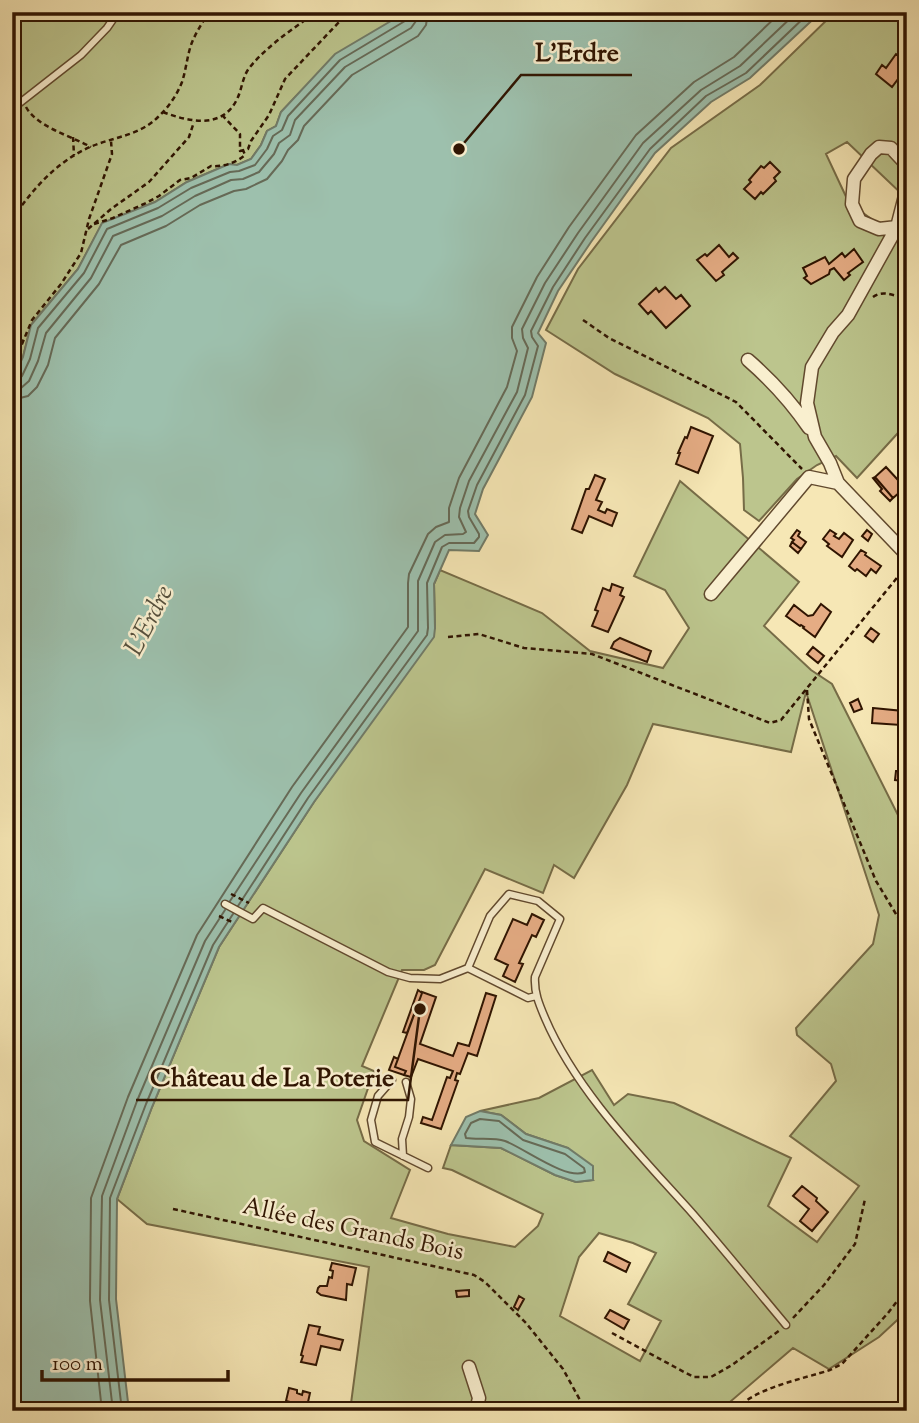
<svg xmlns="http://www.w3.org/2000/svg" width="919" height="1423" viewBox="0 0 919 1423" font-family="'Sorts Mill Goudy',serif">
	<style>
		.green { fill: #bcc58d; stroke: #766c47; stroke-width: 2; fill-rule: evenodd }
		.water { fill: #9dc0ad; stroke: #717b68; stroke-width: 2 }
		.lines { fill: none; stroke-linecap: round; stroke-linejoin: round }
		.shore { stroke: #666a57; stroke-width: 2 }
		.building { fill: #e5ac84; stroke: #2f1401; stroke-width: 2 }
		.lane-casing { stroke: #61492e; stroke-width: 9 }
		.street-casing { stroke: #61492e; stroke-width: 15 }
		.path { stroke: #2f1401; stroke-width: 2.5; stroke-dasharray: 5 3.5; stroke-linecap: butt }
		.lane { stroke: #f9efcf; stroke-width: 6 }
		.street { stroke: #f9efcf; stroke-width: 12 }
		.labels { text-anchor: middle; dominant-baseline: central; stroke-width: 5; stroke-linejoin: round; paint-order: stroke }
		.street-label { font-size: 24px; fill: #2f1401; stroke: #f9efcf }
		.water-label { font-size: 26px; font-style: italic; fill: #56503d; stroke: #f9efcf }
		.leader { fill: none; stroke: #2f1401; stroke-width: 2.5 }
		.callout-dot { fill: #2f1401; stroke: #f9efcf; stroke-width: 2.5 }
		.callout-label { font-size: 26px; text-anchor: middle; font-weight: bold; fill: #2f1401; stroke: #f9efcf; stroke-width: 5; stroke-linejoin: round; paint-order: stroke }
	</style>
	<rect width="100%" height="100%" fill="#f6e7b5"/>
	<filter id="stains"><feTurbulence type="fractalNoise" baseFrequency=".00286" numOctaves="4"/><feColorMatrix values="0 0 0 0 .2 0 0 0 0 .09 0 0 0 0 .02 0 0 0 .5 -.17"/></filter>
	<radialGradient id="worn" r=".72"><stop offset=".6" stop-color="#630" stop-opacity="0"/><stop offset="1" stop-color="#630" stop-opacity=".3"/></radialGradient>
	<!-- green -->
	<path class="green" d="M 12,12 L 404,12 L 302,90 L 281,112 L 276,126 L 267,131 L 261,145 L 251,159 L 237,165 L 229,164 L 187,182 L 155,202 L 102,224 L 78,269 L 31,325 L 23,357 L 12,380 Z
		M 835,12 L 907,12 L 907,199 L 847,142 L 826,154 L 849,203 L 897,237 L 907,238 L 907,423 L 857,478 L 836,456 L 817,465 L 797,479 L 759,521 L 744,510 L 743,478 L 740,444 L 708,418 L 615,374 L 546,330 L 578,269 L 671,148 L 760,85 Z
		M 680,481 L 799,582 L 764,626 L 811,670 L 832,684 L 907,833 L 907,1311 L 879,1337 L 829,1369 L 793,1348 L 724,1407 L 725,1411 L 350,1411 L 369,1267 L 147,1224 L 117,1199 L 152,1107 L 219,947 L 314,802 L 435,628 L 434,584 L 440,570 L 542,613 L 590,651 L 663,668 L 689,628 L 665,590 L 634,576 ZM 806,692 L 879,915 L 873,944 L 796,1028 L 797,1035 L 831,1064 L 836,1081 L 790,1136 L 859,1186 L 817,1242 L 768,1206 L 791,1158 L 674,1103 L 628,1094 L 614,1105 L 592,1070 L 539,1098 L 480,1111 L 501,1115 L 526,1134 L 568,1148 L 593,1180 L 576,1182 L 555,1175 L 501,1148 L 451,1145 L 443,1168 L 452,1170 L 543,1214 L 538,1226 L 515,1247 L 448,1234 L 391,1218 L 410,1170 L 364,1141 L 357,1120 L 374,1071 L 362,1066 L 402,970 L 424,970 L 435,965 L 485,869 L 543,893 L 554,865 L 574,878 L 627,785 L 653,724 L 791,752 ZM 599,1233 L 633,1243 L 656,1253 L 628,1304 L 661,1321 L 640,1361 L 560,1316 L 579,1257 Z"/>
	<!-- water -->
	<path class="water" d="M 404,12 L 821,12 L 750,78 L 711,102 L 655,153 L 591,242 L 558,291 L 538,333 L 546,343 L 532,397 L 483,489 L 475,514 L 488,535 L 479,551 L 449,550 L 434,584 L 435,628 L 434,637 L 314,802 L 219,947 L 152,1107 L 117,1199 L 116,1299 L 129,1411 L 12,1411 L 12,380 L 23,357 L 31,325 L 78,269 L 102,223 L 155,202 L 187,182 L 229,164 L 237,165 L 251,159 L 261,145 L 267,131 L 276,126 L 281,112 L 335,54 L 401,15 Z
		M 480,1111 L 501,1115 L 526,1134 L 568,1148 L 593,1166 L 593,1180 L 576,1182 L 555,1175 L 501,1148 L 451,1145 L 466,1117 Z"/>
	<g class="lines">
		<!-- shore -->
		<path class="shore" d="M 12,380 L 18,380 L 22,376 L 30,359 L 38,328 L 84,273 L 107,229 L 158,208 L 191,188 L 230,172 L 239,171 L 255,165 L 267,149 L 273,136 L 282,130 L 288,116 L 340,60 L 405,21 L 408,17 L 409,12
			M 12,389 L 21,388 L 29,381 L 38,361 L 46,333 L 91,278 L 113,236 L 162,216 L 195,196 L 231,180 L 243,179 L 259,172 L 274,154 L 279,143 L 290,135 L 295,120 L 345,67 L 411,28 L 416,21 L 417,12
			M 12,400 L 28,396 L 37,387 L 48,365 L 55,338 L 99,284 L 121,245 L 166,226 L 200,205 L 234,191 L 246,189 L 267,179 L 282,161 L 288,150 L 298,140 L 304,126 L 352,75 L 418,36 L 426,25 L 428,12
			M 230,901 L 301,793 L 418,631 L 418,581 L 435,542 L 445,535 L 463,534 L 466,532 L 459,517 L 460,508 L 469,481 L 517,392 L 528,348 L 523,338 L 522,329 L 545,283 L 578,233 L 643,143 L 701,90 L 740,66 L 797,12
			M 238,906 L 308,798 L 427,635 L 428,628 L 427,583 L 442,547 L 449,543 L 474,543 L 479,537 L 479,534 L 469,517 L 468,511 L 477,485 L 525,395 L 538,346 L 532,337 L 531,331 L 553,287 L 585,238 L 650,149 L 706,96 L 746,73 L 810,12
			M 480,1119 L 499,1121 L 523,1140 L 565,1154 L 584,1168 L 585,1172 C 567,1181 524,1148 505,1141 C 493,1137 478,1140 466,1138 L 465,1134 L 471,1123 Z
			M 102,1411 L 90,1301 L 91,1198 L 128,1097 L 197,935 L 292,787 L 408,627 L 408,583 L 409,574 L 428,534 L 436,527 L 449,522 L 449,508 L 459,478 L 507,387 L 517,351 L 512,338 L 512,327 L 537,277 L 569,227 L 636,135 L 694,82 L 734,57 L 781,12
			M 113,1411 L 100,1300 L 102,1196 L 137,1101 L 205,941 L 225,910
			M 122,1411 L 109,1300 L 110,1198 L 146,1104 L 213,945 L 233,914"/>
	</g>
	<!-- building -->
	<path class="building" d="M 896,54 L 907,61 L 907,69 L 905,71 L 904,71 L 892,87 L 876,74 L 882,65 L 886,68 Z
		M 770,162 L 780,172 L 774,178 L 776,181 L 763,194 L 761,192 L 755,199 L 744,189 L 751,182 L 749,180 L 761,166 L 764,168 Z
		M 719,245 L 729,257 L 733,253 L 738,258 L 722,272 L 724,275 L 716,281 L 697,260 L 705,254 L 707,256 Z
		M 854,249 L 863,262 L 848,273 L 850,275 L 844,280 L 834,268 L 830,270 L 829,274 L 811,284 L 804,278 L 807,276 L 803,268 L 825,257 L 829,264 L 842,253 L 845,257 Z
		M 665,287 L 676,299 L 681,295 L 690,306 L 666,328 L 651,311 L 648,314 L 639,304 L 656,288 L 659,292 Z
		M 691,427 L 713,436 L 698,473 L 676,464 L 680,453 L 678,453 L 685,437 L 687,438 Z
		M 886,467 L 898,480 L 905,474 L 907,476 L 907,486 L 893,498 L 875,477 Z
		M 595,475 L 605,479 L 596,500 L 602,502 L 598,510 L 605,513 L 607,509 L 617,513 L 612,526 L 589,516 L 582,533 L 572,529 L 586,489 L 589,489 Z
		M 875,477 L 893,498 L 890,501 L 880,491 L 882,489 L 873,478 Z
		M 797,530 L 800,532 L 798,536 L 806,542 L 801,549 L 792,542 L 794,540 L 791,538 Z
		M 830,530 L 836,534 L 834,536 L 839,539 L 844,533 L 853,540 L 842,557 L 827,546 L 829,544 L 823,539 Z
		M 867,530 L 872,534 L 868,541 L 862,536 Z
		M 792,542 L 801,549 L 798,553 L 790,546 Z
		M 861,550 L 866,553 L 865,555 L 881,566 L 876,573 L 871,569 L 866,576 L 857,569 L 855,571 L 849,566 Z
		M 612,584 L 623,588 L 620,595 L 624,597 L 608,632 L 592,626 L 598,611 L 595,610 L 603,588 L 610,591 Z
		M 821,604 L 831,612 L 815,637 L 803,628 L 804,627 L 801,625 L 800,626 L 786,616 L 794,605 L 808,616 L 813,615 Z
		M 871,628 L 879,634 L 873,642 L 865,636 Z
		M 904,633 L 907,633 L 907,649 L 901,647 Z
		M 620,638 L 651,651 L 647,662 L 611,648 L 614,642 Z
		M 813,647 L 824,656 L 818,663 L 807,654 Z
		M 858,699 L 862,709 L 854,712 L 850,703 Z
		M 873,708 L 903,711 L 901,725 L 872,723 Z
		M 901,762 L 907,762 L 907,784 L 905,784 L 905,781 L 895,780 L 896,771 L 900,771 Z
		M 532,914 L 544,920 L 536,937 L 532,935 L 519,963 L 523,964 L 515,982 L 503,976 L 508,965 L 495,959 L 513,919 L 527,925 Z
		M 418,990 L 422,993 L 407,1033 L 403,1032 Z
		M 422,992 L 436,997 L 420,1044 L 453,1056 L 458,1043 L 469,1046 L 486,993 L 496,996 L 477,1056 L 468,1053 L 460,1074 L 457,1073 L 455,1080 L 458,1081 L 441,1129 L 421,1123 L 423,1117 L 432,1120 L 447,1077 L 450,1078 L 453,1071 L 418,1059 L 411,1077 L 404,1075 L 406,1071 L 395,1067 L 422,993 Z
		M 394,1057 L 398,1059 L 395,1067 L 406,1071 L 404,1075 L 389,1070 Z
		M 802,1186 L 817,1198 L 816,1201 L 828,1212 L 812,1231 L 800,1221 L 809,1209 L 793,1196 Z
		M 608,1252 L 630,1263 L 626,1272 L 604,1261 Z
		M 332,1263 L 356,1268 L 352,1285 L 347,1284 L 346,1300 L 321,1295 L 317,1292 L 318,1288 L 320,1286 L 327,1286 L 329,1277 L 332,1278 L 333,1271 L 330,1270 Z
		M 469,1290 L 469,1296 L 457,1297 L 456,1291 Z
		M 519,1296 L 524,1299 L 518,1310 L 514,1307 Z
		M 610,1310 L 629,1320 L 624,1329 L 605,1318 Z
		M 309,1325 L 320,1327 L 318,1334 L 343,1340 L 340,1350 L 321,1346 L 316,1365 L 301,1362 L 303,1356 L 301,1355 Z
		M 289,1388 L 297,1390 L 297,1393 L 302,1395 L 303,1391 L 310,1393 L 306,1411 L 288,1411 L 290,1402 L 286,1401 Z"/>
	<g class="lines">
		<!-- lane casing -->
		<g class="lane-casing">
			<path id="lane" d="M 12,109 L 81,55 L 107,28 L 118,12
				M 225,904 L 253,919 L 263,908 L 388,972 L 410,978 L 440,979 L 468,968
				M 536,996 L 528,998 L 468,968 L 490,916 L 509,894 L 538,901 L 560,919 L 535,977 C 534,992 539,1004 545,1018 C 576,1091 641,1156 693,1214 C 725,1251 755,1288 786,1325
				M 392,1080 L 378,1096 L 371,1120 L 375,1142 L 428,1168
				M 403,1156 L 402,1139 L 409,1117 L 411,1099 L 406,1082"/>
		</g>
		<!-- street casing -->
		<g class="street-casing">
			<path id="street" d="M 897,227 L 879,229 L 860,221 L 852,204 L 854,179 L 871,154 L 879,147 L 891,148 L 905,163 L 907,169
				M 748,360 C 771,380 792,403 809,428
				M 838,483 L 830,463 L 815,437 L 807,403 L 812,367 L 833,332 L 848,315 L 897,227 L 907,188
				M 711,594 L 809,477 L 838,483 L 907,555
				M 469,1367 L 479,1398 L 476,1411"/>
		</g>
		<!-- path -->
		<path class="path" d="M 26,107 C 37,127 71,136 91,147
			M 163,112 C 189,122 224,130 238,97 C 242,88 243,75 250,67 C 268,45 293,29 316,12
			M 222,115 L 240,134 L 240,151 L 248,149 L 251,141 L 269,115 L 285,79 L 340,21 L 345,12
			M 73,137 L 74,155
			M 12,219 C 33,189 56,162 90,147 C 113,137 139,136 158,117 C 168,108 177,95 182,82 C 186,70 187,57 191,45 C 195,34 202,23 209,12
			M 94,224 L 113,218 L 144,204 L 159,196 L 180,180 L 191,178 L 211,166 C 223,167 236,163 245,155 L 243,150
			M 88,229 L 111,209 L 149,182 L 189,137 L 194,122
			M 873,297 C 884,289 895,297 907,298
			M 583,320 L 609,338 L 736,402 L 802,469
			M 12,333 L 22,341
			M 12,368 L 32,320 L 61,284 L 81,253 L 89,219 L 112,154 L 111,141
			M 448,637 L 479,634 L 524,648 L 592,654 L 770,723 L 781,720 L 905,568
			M 807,690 L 809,719 L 876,881 L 899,919 L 907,927
			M 231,894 L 249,903
			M 219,916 L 234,923
			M 173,1209 L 474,1275 L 485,1282 L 526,1323 L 563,1369 L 586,1411
			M 793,1318 L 824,1285 L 855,1244 L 865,1199
			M 612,1333 L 684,1372 L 694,1377 L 711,1377 L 732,1365 L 780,1330
			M 735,1411 C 753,1388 803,1379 830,1370 L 842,1364 L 888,1313 L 907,1288"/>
		<!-- lane -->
		<use href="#lane" class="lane"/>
		<!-- street -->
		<use href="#street" class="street"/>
	</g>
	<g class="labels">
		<!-- street labels -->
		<g class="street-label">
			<text transform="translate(353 1230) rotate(12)">Allée des Grands Bois</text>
		</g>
		<!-- water labels -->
		<g class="water-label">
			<text transform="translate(150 621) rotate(-63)">L'Erdre</text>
		</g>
	</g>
	<!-- callouts -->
	<path class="leader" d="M459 149L521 75H632M420 1009L408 1100H136"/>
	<g class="callout-dot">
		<circle cx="459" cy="149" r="7"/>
		<circle cx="420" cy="1009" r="7"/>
	</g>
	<g class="callout-label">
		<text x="577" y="61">L'Erdre</text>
		<text x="272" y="1086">Château de La Poterie</text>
	</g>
	<!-- margin -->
	<rect width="919" height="1423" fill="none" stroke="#f6e7b5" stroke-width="42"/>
	<rect x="14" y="14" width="891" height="1395" fill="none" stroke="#2f1401" stroke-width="3.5"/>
	<rect x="21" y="21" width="877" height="1381" fill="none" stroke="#2f1401" stroke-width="2"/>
	<!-- scale -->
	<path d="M42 1370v10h186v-10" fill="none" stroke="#2f1401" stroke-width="3.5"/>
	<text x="52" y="1370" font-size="21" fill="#2f1401" stroke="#f9efcf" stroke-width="5" paint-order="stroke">100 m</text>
	<rect width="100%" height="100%" filter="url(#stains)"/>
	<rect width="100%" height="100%" fill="url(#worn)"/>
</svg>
